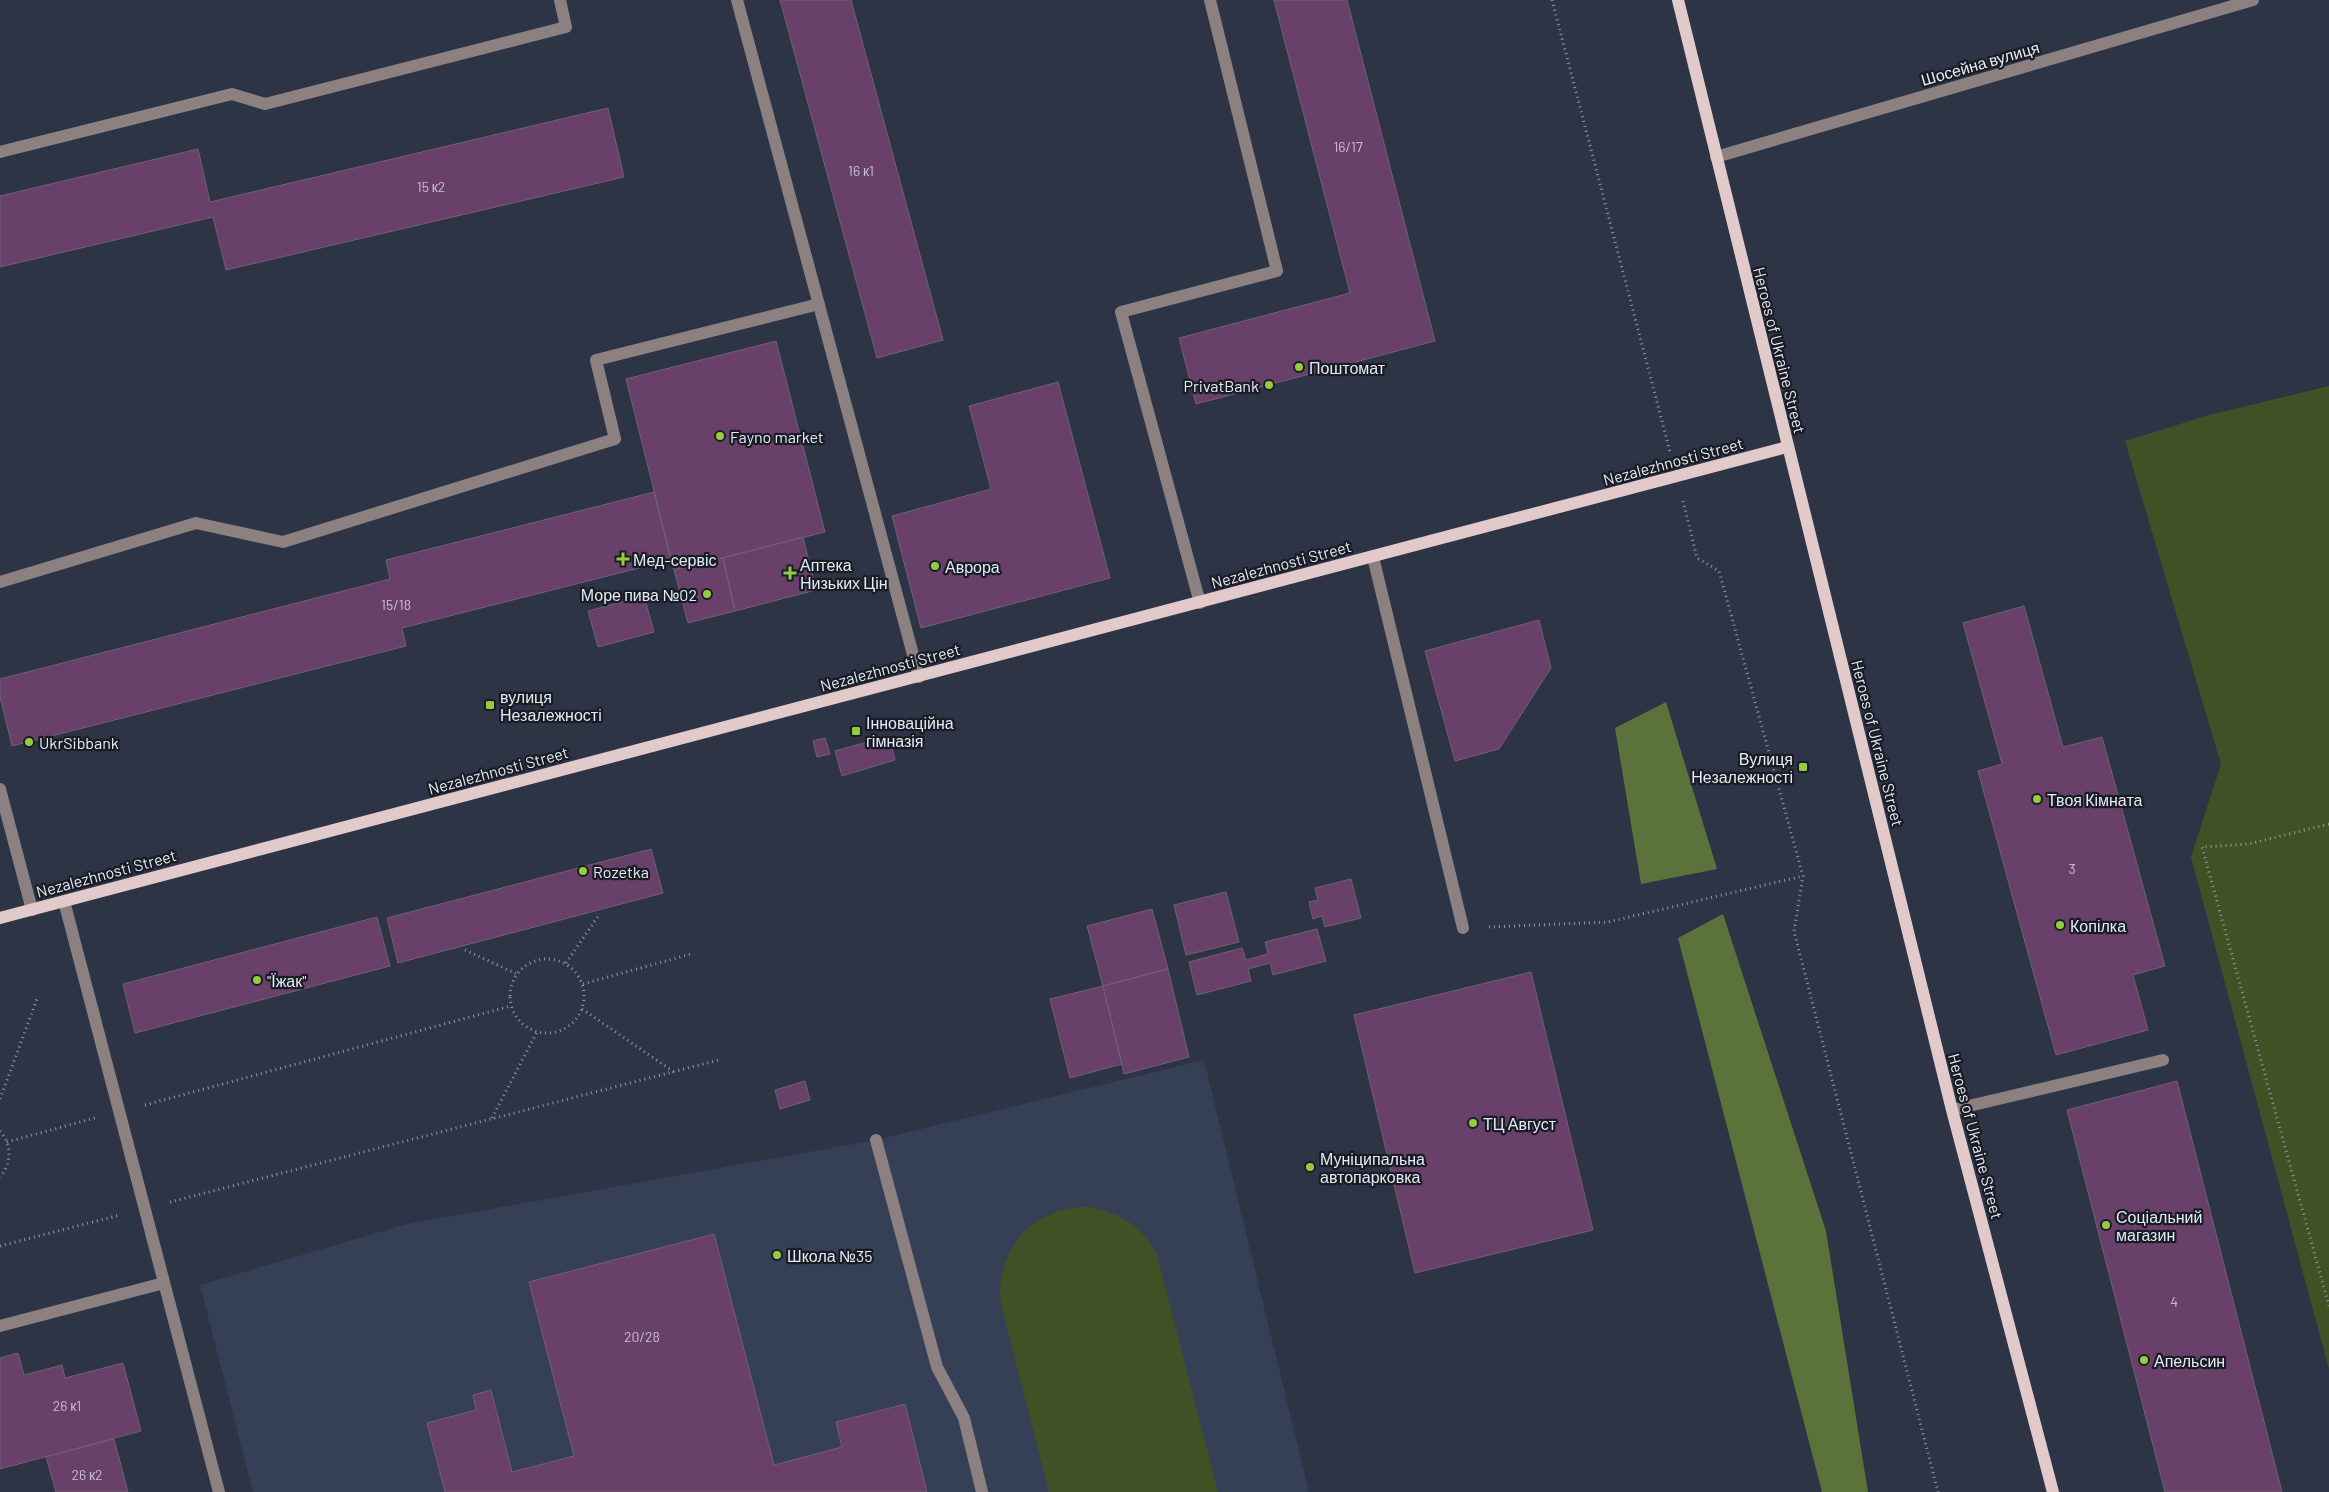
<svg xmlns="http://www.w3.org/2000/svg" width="2329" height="1492" viewBox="0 0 2329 1492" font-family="Barlow,sans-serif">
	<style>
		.built { fill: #353f56 }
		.green { fill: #405225 }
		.forest { fill: #5b723b }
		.building { fill: #694069; stroke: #716071 }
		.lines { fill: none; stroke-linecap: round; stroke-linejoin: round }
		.path { stroke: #9298a6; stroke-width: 3; stroke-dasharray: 1 4; stroke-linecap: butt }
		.minor { stroke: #8c8080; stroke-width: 12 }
		.major { stroke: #e3caca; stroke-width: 12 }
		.poi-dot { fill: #95cc3b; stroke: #191c24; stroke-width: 2 }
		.labels { text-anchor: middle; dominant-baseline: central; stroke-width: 4.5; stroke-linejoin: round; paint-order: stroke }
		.number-label { font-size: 14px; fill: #c6c0d3 }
		.street-label { font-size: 16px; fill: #e5ebf6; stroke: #191c24 }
		.poi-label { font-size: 16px; fill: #e5ebf6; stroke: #191c24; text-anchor: start }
	</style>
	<rect width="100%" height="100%" fill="#2d3446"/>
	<!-- built -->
	<path class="built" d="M 1204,1060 L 1309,1492 L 253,1492 L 200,1285 L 407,1224 L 876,1140 Z"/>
	<!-- green -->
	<path class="green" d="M 2329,386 L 2329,1369 L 2191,857 L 2221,764 L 2125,441 L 2209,415 Z
		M 1084,1207 C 1116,1210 1143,1225 1157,1255 L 1218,1492 L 1049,1492 L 1001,1304 C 994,1252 1032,1208 1084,1207 Z"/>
	<!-- forest -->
	<path class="forest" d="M 1666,702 L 1717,869 L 1641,884 L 1615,728 Z
		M 1723,914 L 1826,1231 L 1868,1492 L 1822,1492 L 1678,938 Z"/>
	<!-- building -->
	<path class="building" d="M 780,0 L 851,0 L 943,340 L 877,358 Z
		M 1274,0 L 1347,0 L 1435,341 L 1196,404 L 1179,338 L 1350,293 Z
		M 608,108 L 624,177 L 226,270 L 213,217 L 0,267 L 0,196 L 198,149 L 210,202 Z
		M 776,341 L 825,532 L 674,570 L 626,379 Z
		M 1058,382 L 1110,578 L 921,628 L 892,516 L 991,489 L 969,406 Z
		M 654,492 L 671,560 L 402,628 L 406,646 L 12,746 L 0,697 L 0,679 L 390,579 L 386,560 Z
		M 803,537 L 816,590 L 735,611 L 723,558 Z
		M 723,558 L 735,611 L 688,623 L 674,570 Z
		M 644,596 L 654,632 L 598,647 L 588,611 Z
		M 2024,606 L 2063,747 L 2102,737 L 2165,966 L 2133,975 L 2148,1030 L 2056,1055 L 1978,771 L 2002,764 L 1963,623 Z
		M 1539,620 L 1551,668 L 1499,749 L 1455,761 L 1425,651 Z
		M 889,736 L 895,760 L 842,776 L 835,751 Z
		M 825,738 L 830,754 L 817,757 L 813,741 Z
		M 651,849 L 663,893 L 398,963 L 387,918 Z
		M 1351,879 L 1361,918 L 1325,927 L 1322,916 L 1313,919 L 1309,902 L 1318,900 L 1315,888 Z
		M 1226,892 L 1239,942 L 1186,955 L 1174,905 Z
		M 1152,909 L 1168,969 L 1103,986 L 1087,926 Z
		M 377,917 L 390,966 L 135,1033 L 123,984 Z
		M 1317,929 L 1326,961 L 1273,975 L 1270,963 L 1248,969 L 1251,981 L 1197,995 L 1189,962 L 1242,948 L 1246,960 L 1268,954 L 1265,942 Z
		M 1168,969 L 1189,1057 L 1124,1074 L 1103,986 Z
		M 1531,972 L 1593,1230 L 1415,1273 L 1354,1015 Z
		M 1103,986 L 1122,1064 L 1070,1078 L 1050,999 Z
		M 805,1081 L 810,1100 L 780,1109 L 775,1090 Z
		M 2177,1081 L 2282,1492 L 2165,1492 L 2067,1110 Z
		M 714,1234 L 774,1465 L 842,1447 L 836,1422 L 905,1404 L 927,1492 L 445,1492 L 427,1423 L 476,1410 L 473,1395 L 491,1390 L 512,1472 L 574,1456 L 529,1282 Z
		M 18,1353 L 24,1375 L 62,1365 L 65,1378 L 123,1363 L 141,1431 L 0,1469 L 0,1358 Z
		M 114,1439 L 128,1492 L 56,1492 L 46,1457 Z"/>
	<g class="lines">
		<!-- path -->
		<path class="path" d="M 1552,0 L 1670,452
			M 1683,501 L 1697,558 L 1719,571 L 1803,876 L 1794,931 L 1938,1492
			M 2329,824 L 2249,844 L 2202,847 L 2329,1306
			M 1489,927 L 1608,922 L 1803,876
			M 465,950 L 517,974
			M510 996a37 37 0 1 1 74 0a37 37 0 1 1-74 0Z
			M 566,963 L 599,915
			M 583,984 L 691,954
			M 582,1009 L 674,1072
			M 0,1099 L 37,999
			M 145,1105 L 511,1006
			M 492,1118 L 537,1032
			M 0,1131 C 12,1145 12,1162 0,1177
			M 7,1142 L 95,1118
			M 170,1202 L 719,1060
			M 0,1246 L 120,1215"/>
		<!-- minor -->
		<path class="minor" d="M 737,0 L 919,677
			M 0,152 L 232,94 L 265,104 L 566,27 L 560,0
			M 1716,157 L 2253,0
			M 1373,557 L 1463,928
			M 0,582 L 196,523 L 283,542 L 615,439 L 596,360 L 819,304
			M 1200,603 L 1121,312 L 1277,271 L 1210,0
			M 0,789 L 32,910
			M 64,901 L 219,1492
			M 1952,1110 L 2163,1060
			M 876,1140 L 937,1367 L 964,1418 L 982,1492
			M 0,1326 L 164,1283"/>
		<!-- major -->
		<path class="major" d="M 1678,0 L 1952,1110 L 2053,1492
			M 0,918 L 1787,447"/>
	</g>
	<!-- markers -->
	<g class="poi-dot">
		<circle cx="1299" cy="367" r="5"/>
		<circle cx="1269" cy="385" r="5"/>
		<circle cx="720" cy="436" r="5"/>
		<path d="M620.5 551.5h5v5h5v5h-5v5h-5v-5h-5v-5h5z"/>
		<circle cx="935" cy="566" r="5"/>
		<path d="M787.5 565.5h5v5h5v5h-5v5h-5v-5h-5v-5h5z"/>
		<circle cx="707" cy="594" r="5"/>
		<rect x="485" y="700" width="10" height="10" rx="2.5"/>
		<rect x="851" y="726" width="10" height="10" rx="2.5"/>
		<circle cx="29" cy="742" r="5"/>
		<rect x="1798" y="762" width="10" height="10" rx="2.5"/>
		<circle cx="2037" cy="799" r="5"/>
		<circle cx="583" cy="871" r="5"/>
		<circle cx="2060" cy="925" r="5"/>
		<circle cx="257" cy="980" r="5"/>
		<circle cx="1473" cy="1123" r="5"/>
		<circle cx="1310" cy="1167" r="5"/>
		<circle cx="2106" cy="1225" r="5"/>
		<circle cx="777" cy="1255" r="5"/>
		<circle cx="2144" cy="1360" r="5"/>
	</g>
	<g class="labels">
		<!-- number labels -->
		<g class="number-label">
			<text x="1348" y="146">16/17</text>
			<text x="861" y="170">16 к1</text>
			<text x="431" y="186">15 к2</text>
			<text x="396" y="604">15/18</text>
			<text x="2072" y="868">3</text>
			<text x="2174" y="1301">4</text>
			<text x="642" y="1336">20/28</text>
			<text x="67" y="1405">26 к1</text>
			<text x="87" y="1474">26 к2</text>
		</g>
		<!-- street labels -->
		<g class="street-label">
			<text transform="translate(1980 63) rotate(-16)">Шосейна вулиця</text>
			<text transform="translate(1780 350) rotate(76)">Heroes of Ukraine Street</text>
			<text transform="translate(1673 461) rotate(-15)">Nezalezhnosti Street</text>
			<text transform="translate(1281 564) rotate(-15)">Nezalezhnosti Street</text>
			<text transform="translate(890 667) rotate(-15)">Nezalezhnosti Street</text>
			<text transform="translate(1878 743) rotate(76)">Heroes of Ukraine Street</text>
			<text transform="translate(498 770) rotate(-15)">Nezalezhnosti Street</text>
			<text transform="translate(106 873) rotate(-15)">Nezalezhnosti Street</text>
			<text transform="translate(1976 1136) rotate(75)">Heroes of Ukraine Street</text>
		</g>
		<!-- poi labels -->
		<g class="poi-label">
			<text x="1309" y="367">Поштомат</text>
			<text x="1259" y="385" text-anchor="end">PrivatBank</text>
			<text x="730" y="436">Fayno market</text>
			<text x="633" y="559">Мед-сервіс</text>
			<text x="800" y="564">Аптека<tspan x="800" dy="18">Низьких Цін</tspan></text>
			<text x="945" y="566">Аврора</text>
			<text x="697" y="594" text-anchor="end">Море пива №02</text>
			<text x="500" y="696">вулиця<tspan x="500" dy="18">Незалежності</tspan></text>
			<text x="866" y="722">Інноваційна<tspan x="866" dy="18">гімназія</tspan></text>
			<text x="39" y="742">UkrSibbank</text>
			<text x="1793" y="758" text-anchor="end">Вулиця<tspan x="1793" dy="18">Незалежності</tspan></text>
			<text x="2047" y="799">Твоя Кімната</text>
			<text x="593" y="871">Rozetka</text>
			<text x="2070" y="925">Копілка</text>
			<text x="267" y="980">"Їжак"</text>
			<text x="1483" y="1123">ТЦ Август</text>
			<text x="1320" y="1158">Муніципальна<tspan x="1320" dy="18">автопарковка</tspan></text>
			<text x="2116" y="1216">Соціальний<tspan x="2116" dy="18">магазин</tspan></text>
			<text x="787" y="1255">Школа №35</text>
			<text x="2154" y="1360">Апельсин</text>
		</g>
	</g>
</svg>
